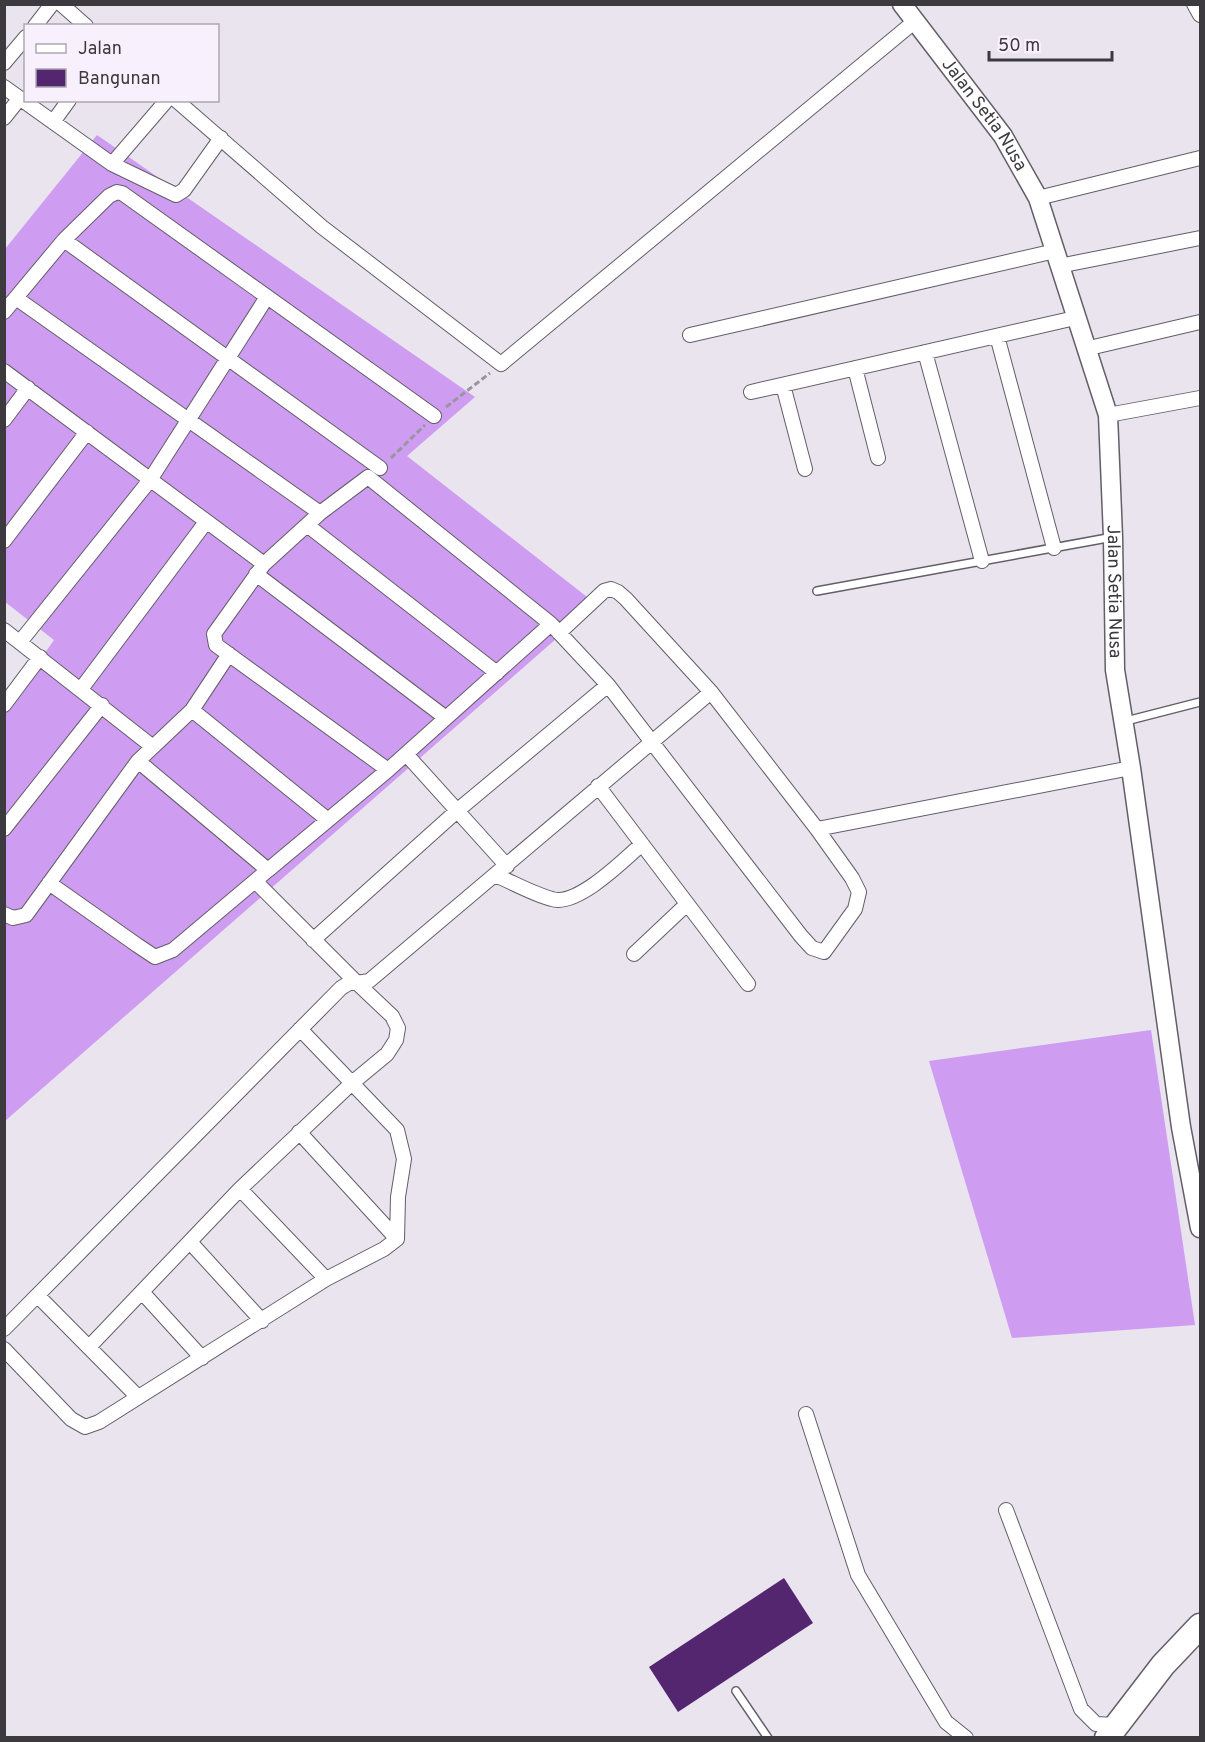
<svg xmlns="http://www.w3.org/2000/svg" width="1205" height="1742" viewBox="0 0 1205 1742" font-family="Overpass,sans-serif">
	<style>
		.forest { fill: #ce9cf0 }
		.building { fill: #552670 }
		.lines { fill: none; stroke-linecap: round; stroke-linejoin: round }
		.lane-casing { stroke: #635e67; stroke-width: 10 }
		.street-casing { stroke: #635e67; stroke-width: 16 }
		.secondary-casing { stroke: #635e67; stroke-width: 21 }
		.highway-casing { stroke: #635e67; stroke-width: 27 }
		.path { stroke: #99959d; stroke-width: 3; stroke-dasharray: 6 3; stroke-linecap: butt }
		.lane { stroke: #fff; stroke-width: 7 }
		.street { stroke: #fff; stroke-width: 14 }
		.secondary { stroke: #fff; stroke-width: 18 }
		.highway { stroke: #fff; stroke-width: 24 }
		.labels { text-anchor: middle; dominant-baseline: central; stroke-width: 6; stroke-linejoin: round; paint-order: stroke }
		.street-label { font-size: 18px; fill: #3c3a3e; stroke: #f8f1fd }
	</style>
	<rect width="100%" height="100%" fill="#eae4ef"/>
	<!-- forest -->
	<path class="forest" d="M 97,135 L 475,397 L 407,456 L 596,604 L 5,1121 L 5,710 L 54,640 L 5,602 L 5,249 Z
		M 1151,1030 L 1195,1325 L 1012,1338 L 929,1061 Z"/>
	<!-- building -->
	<path class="building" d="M 784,1578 L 813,1623 L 678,1712 L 649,1667 Z"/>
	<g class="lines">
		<!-- lane casing -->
		<g class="lane-casing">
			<path id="lane" d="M 817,591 L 1113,537
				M 1126,721 L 1200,702
				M 736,1691 L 768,1738"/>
		</g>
		<!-- street casing -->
		<g class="street-casing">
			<path id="street" d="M 61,4 L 86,26
				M 1194,4 L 1200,15
				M 35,26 L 52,4
				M 4,63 L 26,37
				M 4,87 L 112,164 L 176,195 L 184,190 L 221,138
				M 176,100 L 322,227 L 501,364 L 914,22
				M 4,118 L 20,98
				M 53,122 L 69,100
				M 112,164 L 167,100
				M 1038,198 L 1200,158
				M 64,240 L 380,468
				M 1059,266 L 1200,238
				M 16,298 L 320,513
				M 4,312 L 64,240 L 109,196 L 117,192 L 122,193 L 434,416
				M 690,335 L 1055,251
				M 997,336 L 1054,548
				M 1085,349 L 1200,322
				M 925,352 L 982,561
				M 855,368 L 878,458
				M 4,371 L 264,564
				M 783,385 L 805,469
				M 751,392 L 1075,318
				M 1108,415 L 1200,398
				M 4,420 L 28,388
				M 307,525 L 497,673
				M 4,541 L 87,432
				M 256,574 L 446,718
				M 4,630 L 153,747
				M 20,642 L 150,480 L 267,297
				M 81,689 L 206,522
				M 4,705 L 40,657
				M 192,710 L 328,820
				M 406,754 L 507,866
				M 388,770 L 216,645 L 214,634 L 264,564 L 320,513 L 368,477 L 551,624
				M 598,786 L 748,984
				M 4,829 L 102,705
				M 817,829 L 1131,768
				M 268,870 L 388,770 L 551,624 L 608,685 L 801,936 L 812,948 L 824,952 L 855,909 L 859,892 L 852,878 L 817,829 L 711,692 L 626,599 L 618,592 L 611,589 L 604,591 L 559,633
				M 495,875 C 514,883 533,894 552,899 C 577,907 624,860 642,844
				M 256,882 L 357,983 L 369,981 L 711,692
				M 49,883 L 137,945 L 155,957 L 173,950 L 268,870 L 138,761
				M 4,914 L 13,918 L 26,915 L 138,761 L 192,710 L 229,654
				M 313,940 L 458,810 L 608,685
				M 634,954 L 687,904
				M 299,1132 L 397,1239
				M 240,1189 L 326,1279
				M 190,1242 L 262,1321
				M 142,1292 L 202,1358
				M 38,1296 L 138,1397
				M 4,1329 L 341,988 L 349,983 L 357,983 L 392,1016 L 398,1028 L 396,1040 L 387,1054 L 352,1083 L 240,1189 L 90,1346
				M 4,1349 L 71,1419 L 85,1427 L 99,1422 L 326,1279 L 384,1249 L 397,1239 L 398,1197 L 404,1159 L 397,1130 L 300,1029
				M 806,1414 L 858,1575 L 946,1722 L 966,1738
				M 1006,1510 L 1081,1709 L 1096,1724 L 1115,1725"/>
		</g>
		<!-- secondary casing -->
		<g class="secondary-casing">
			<g id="secondary">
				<path id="s1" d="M 902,4 L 1003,136 L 1038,198 L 1108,415 L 1113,537 L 1115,670 L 1131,768 L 1181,1127 L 1200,1228"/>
			</g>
		</g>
		<!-- highway casing -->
		<g class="highway-casing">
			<path id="highway" d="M 1107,1738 L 1163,1665 L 1200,1626"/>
		</g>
		<!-- path -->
		<path class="path" d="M 446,407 L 490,373
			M 391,458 L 425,425"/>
		<!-- lane -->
		<use href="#lane" class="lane"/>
		<!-- street -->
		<use href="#street" class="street"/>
		<!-- secondary -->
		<use href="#secondary" class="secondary"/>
		<!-- highway -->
		<use href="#highway" class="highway"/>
	</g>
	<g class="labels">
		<!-- street labels -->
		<g class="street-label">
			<text stroke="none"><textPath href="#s1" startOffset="138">Jalan Setia Nusa</textPath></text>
			<text stroke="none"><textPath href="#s1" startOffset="642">Jalan Setia Nusa</textPath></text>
		</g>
	</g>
	<!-- border -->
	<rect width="1205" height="1742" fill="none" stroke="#3c3a3e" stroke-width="12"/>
	<!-- legend -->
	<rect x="24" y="24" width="195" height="78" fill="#f8f1fd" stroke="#ada8b1" stroke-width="1.5"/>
	<rect x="36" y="44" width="30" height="9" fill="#ffffff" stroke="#ada8b1" stroke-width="1.5"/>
	<text x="78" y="54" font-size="18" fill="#3c3a3e">Jalan</text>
	<rect x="36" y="69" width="30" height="18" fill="#552670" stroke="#ada8b1" stroke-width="1.5"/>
	<text x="78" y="84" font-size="18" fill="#3c3a3e">Bangunan</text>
	<!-- scale -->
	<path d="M989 51v9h123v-9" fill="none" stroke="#3c3a3e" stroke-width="3"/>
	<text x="998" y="51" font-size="18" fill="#3c3a3e" stroke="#f8f1fd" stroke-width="4.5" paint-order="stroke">50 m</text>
</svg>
